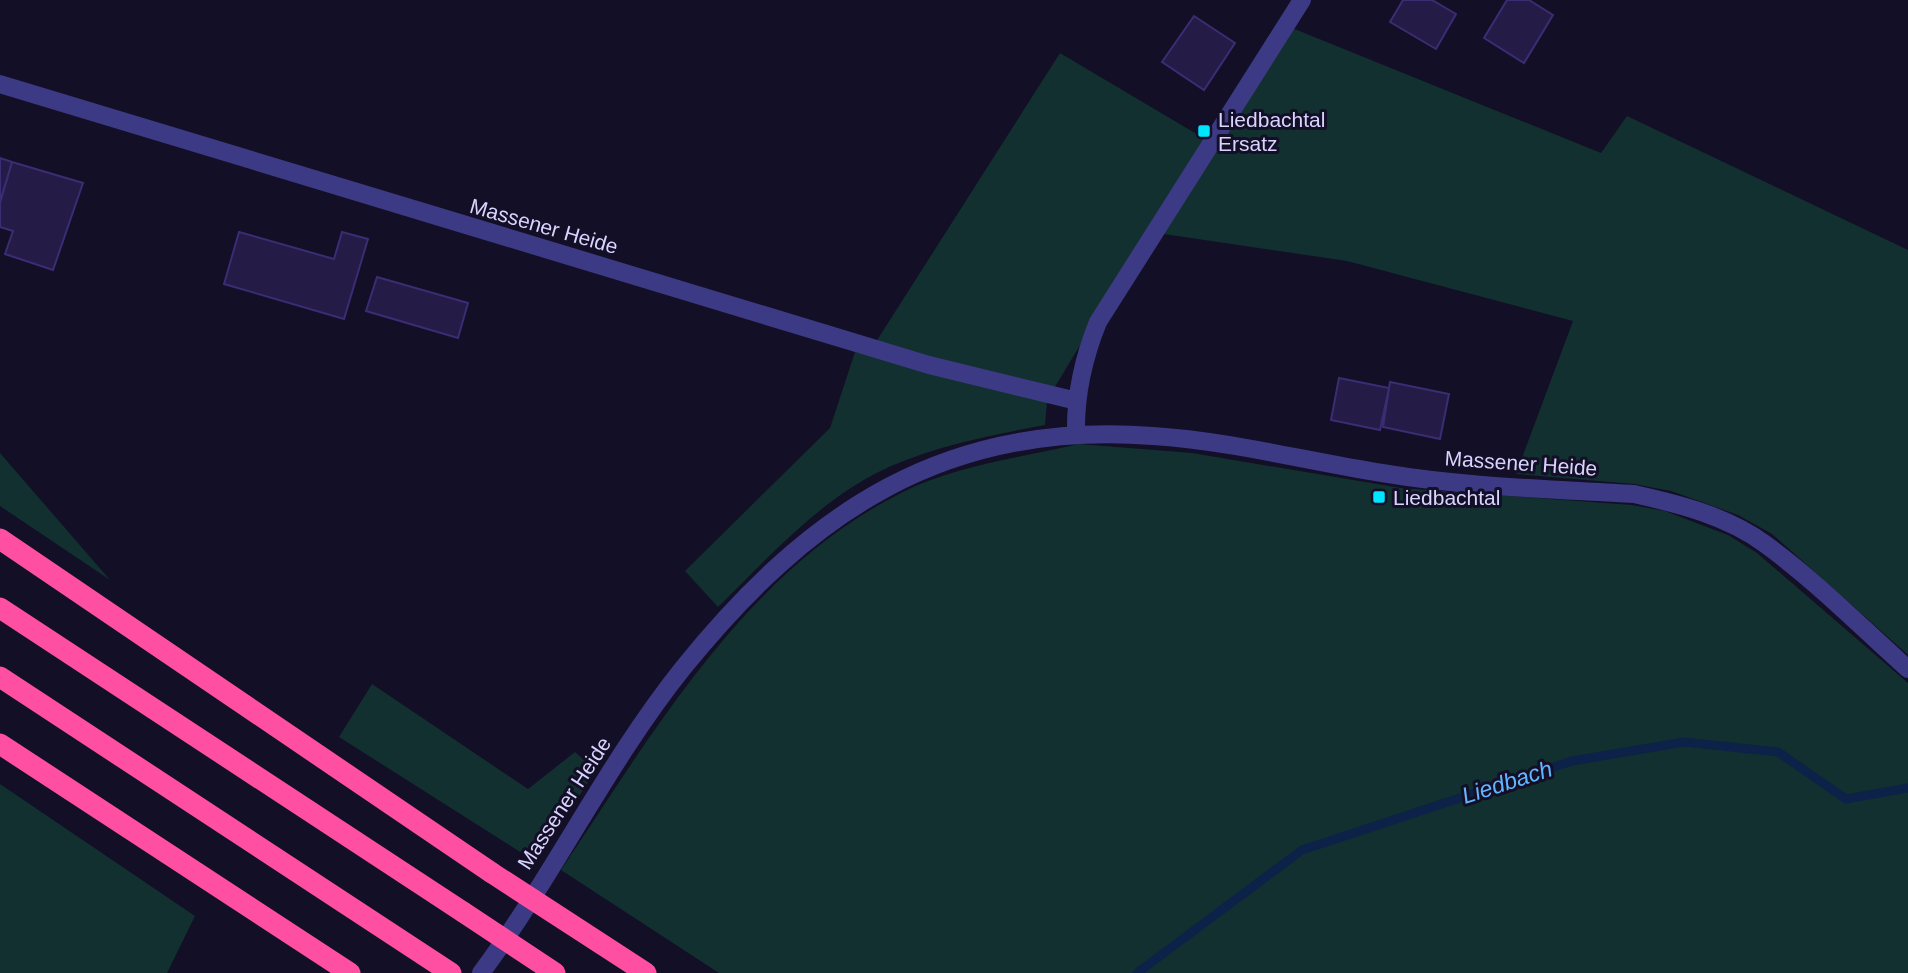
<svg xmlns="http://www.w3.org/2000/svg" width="1908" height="973" viewBox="0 0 1908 973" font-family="Helvetica,sans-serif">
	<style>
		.green { fill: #12302f }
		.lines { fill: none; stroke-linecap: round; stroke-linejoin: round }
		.stream { stroke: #0c2248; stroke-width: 9 }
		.building { fill: #241b47; stroke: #3b2d73; stroke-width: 2 }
		.minor { stroke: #3d3a85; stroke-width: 18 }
		.highway { stroke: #ff4fa3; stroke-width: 21 }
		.highway-bridge { stroke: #ff4fa3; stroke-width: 21 }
		.poi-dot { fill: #00e5ff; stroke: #130f26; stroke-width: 2.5 }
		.labels { text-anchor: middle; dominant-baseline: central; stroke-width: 6; stroke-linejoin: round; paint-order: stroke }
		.poi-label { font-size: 21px; fill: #d9d4ff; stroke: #130f26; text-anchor: start }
		.street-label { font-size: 21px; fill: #d9d4ff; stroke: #130f26 }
		.water-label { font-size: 23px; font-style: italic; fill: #62b6ff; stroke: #130f26 }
	</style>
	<rect width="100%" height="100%" fill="#130f26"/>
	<!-- green -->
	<path class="green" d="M 1292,28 L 1601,153 L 1627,116 L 1908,250 L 1908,655 L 1772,534 L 1738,515 L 1671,491 L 1634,484 L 1516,474 L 1573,321 L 1347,261 L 1164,234 Z
		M 1060,53 L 1205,139 L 1053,390 L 874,345 Z
		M 855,352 L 1047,402 L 1045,425 C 992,435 940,445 891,466 C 823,496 770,556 718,607 L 685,571 L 830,428 Z
		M 1079,444 L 1192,453 L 1401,488 L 1632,505 L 1665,511 L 1728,535 L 1757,553 L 1908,683 L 1908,973 L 719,973 L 561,870 C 654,731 746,571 901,493 C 957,465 1019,458 1079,444 Z
		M 0,453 L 110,580 L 0,506 Z
		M 372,684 L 528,789 L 575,752 L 596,770 L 536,862 L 339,737 Z
		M 0,784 L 195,916 L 167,973 L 0,973 Z"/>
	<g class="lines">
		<!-- stream -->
		<path class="stream" d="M 1137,973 L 1302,850 L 1572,761 L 1684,742 L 1778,752 L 1846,799 L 1908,788"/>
	</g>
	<!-- building -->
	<path class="building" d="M 1403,0 L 1432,0 L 1456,14 L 1436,49 L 1390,22 Z
		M 1507,0 L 1529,0 L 1553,15 L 1524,63 L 1484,38 Z
		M 1194,16 L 1235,43 L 1204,90 L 1162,62 Z
		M 0,158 L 12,162 L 0,202 Z
		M 12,162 L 83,183 L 53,270 L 5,254 L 13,231 L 0,227 L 0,203 Z
		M 239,232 L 334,259 L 342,232 L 368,239 L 344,319 L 224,284 Z
		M 377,277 L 468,303 L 458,338 L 366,311 Z
		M 1339,378 L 1389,388 L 1380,430 L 1331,420 Z
		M 1390,382 L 1449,394 L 1440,439 L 1383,427 Z"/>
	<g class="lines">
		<!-- minor -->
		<path class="minor" d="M 0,84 L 929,365 L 1077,401
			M 1076,435 C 1075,395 1083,359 1098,322 L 1302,0
			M 481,973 C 554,875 607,763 683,668 C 809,512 945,420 1153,436 C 1230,441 1306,461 1382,473 C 1465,487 1550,489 1634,494 C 1679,504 1727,516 1765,544 C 1816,581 1861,627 1908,669"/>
		<!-- highway -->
		<path class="highway" d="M 0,539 L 492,873
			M 0,608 L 463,912
			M 0,677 L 451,973
			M 0,744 L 350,973"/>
		<!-- highway-bridge -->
		<path class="highway-bridge" d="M 492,873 L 646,973
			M 463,912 L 555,973"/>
	</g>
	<!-- markers -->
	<g class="poi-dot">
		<rect x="1197" y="124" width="14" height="14" rx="3.5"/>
		<rect x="1372" y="490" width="14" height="14" rx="3.5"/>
	</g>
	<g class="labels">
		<!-- poi labels -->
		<g class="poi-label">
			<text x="1218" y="119">Liedbachtal<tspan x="1218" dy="24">Ersatz</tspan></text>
			<text x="1393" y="497">Liedbachtal</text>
		</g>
		<!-- street labels -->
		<g class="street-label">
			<text transform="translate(544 226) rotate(16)">Massener Heide</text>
			<text transform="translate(1521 463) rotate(4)">Massener Heide</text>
			<text transform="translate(564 803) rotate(-57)">Massener Heide</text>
		</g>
		<!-- water labels -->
		<g class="water-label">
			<text transform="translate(1507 782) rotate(-18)">Liedbach</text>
		</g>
	</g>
</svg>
